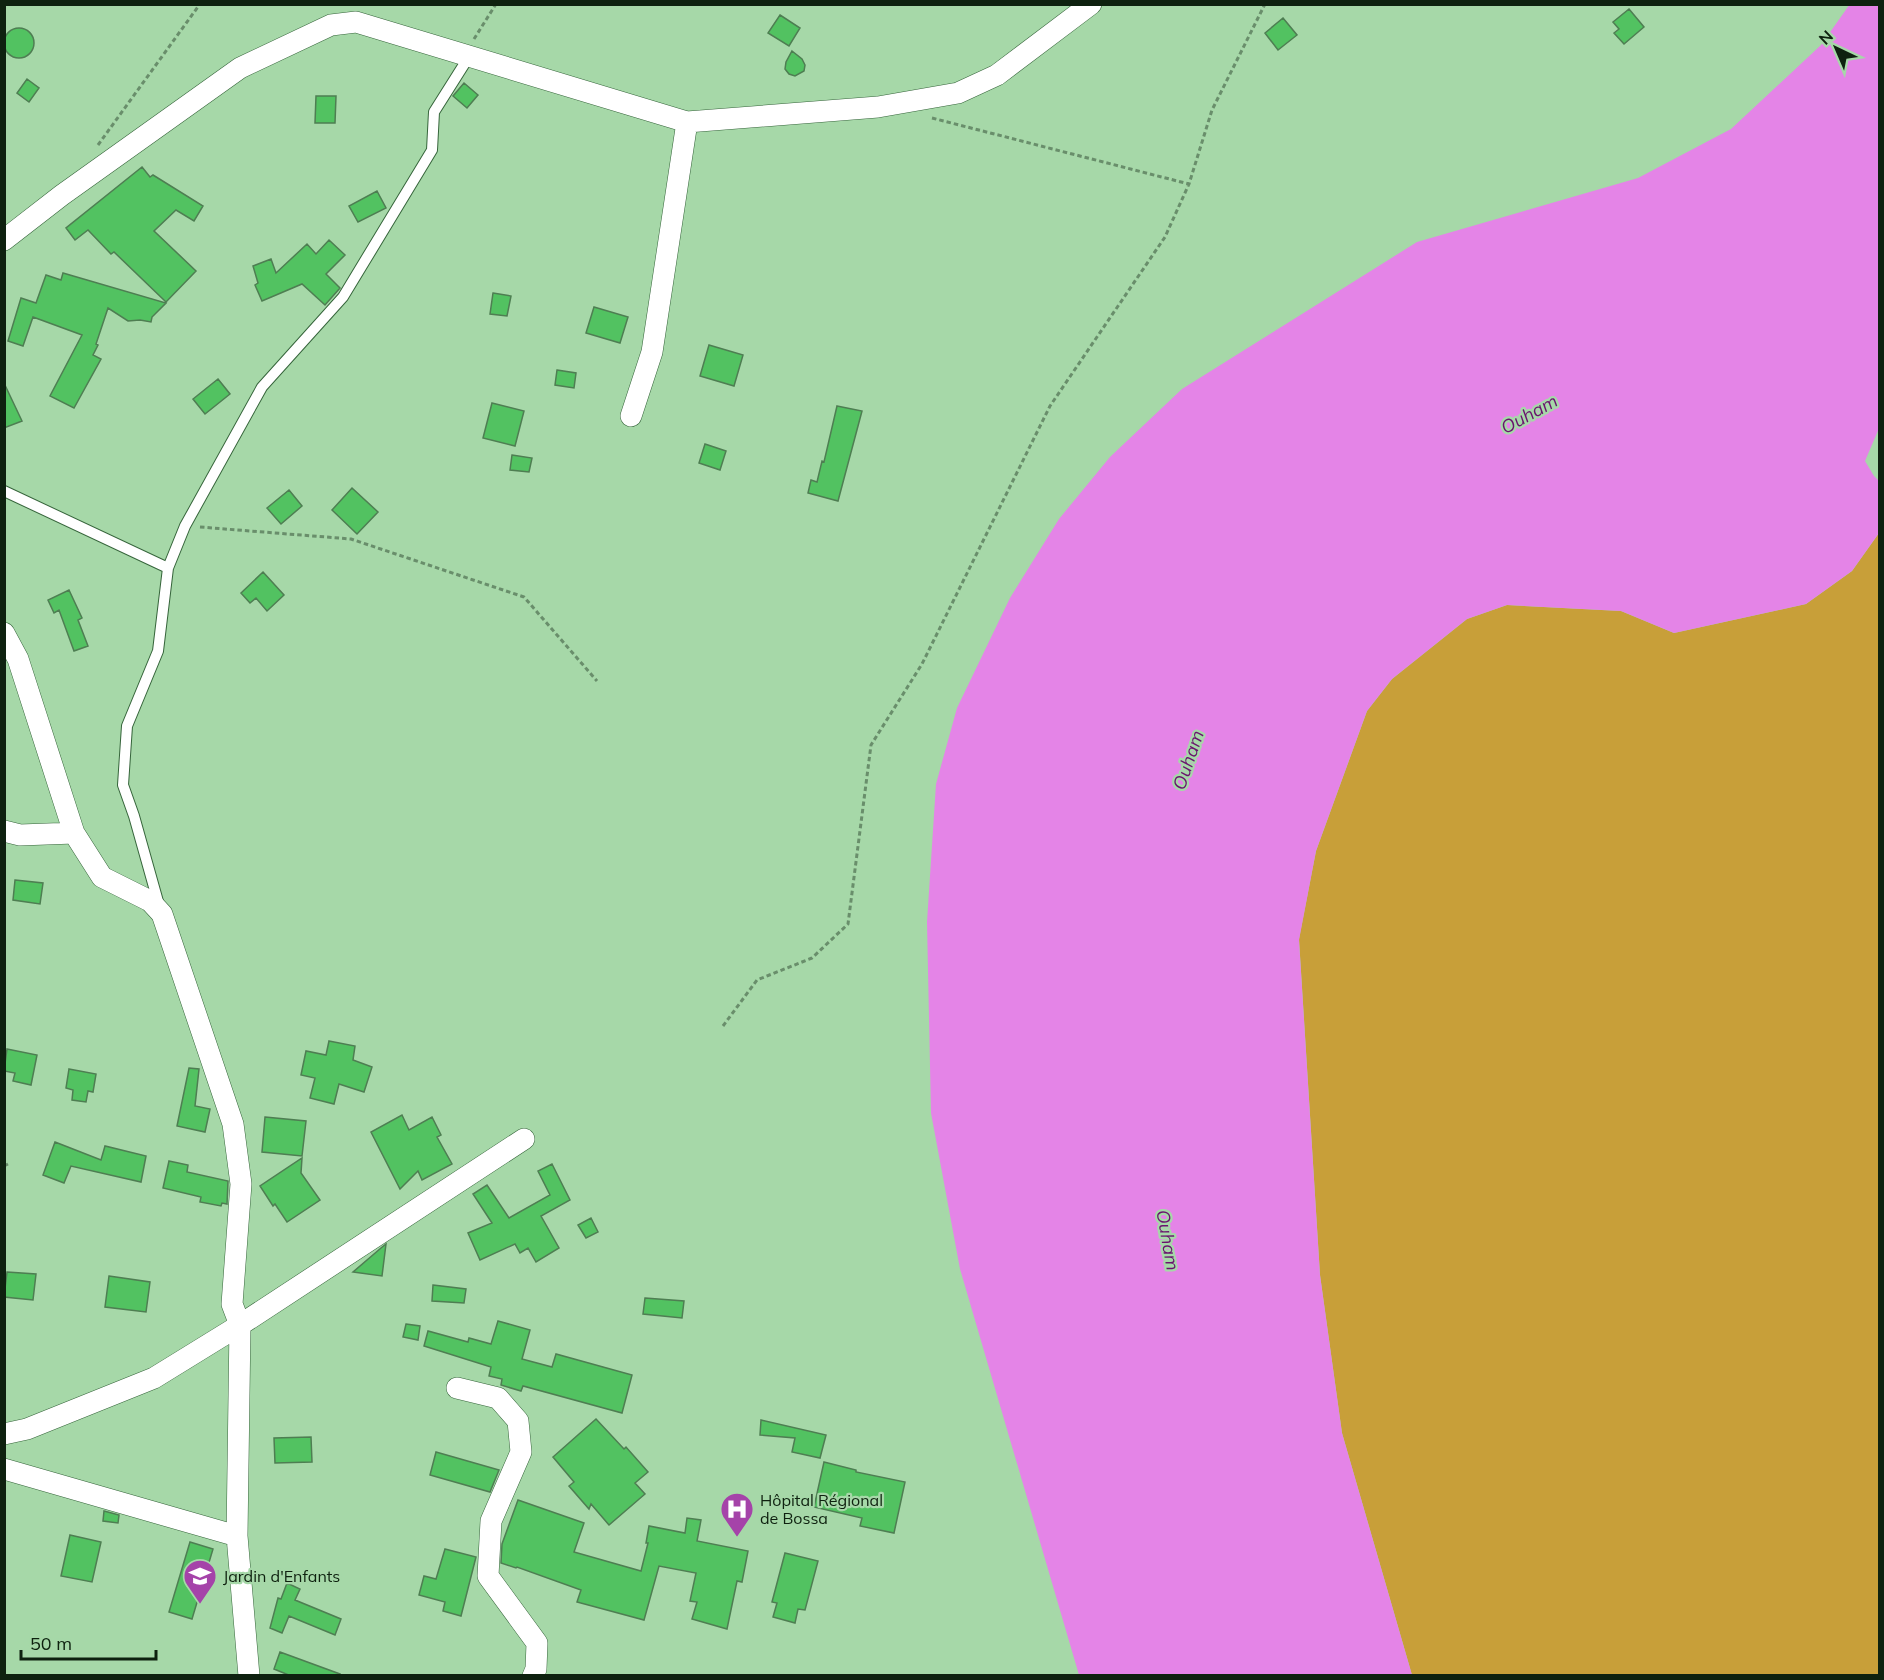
<svg xmlns="http://www.w3.org/2000/svg" width="1884" height="1680" viewBox="0 0 1884 1680" font-family="Mulish,sans-serif">
	<style>
		.green { fill: #c89f39 }
		.water { fill: #e484e7 }
		.building { fill: #52c261; stroke: #4e7e52; stroke-width: 1.5 }
		.lines { fill: none; stroke-linecap: round; stroke-linejoin: round }
		.lane-casing { stroke: #36653b; stroke-width: 12 }
		.street-casing { stroke: #36653b; stroke-width: 22 }
		.path { stroke: #698e6b; stroke-width: 3; stroke-dasharray: 4.5 3; stroke-linecap: butt }
		.lane { stroke: #fff; stroke-width: 10 }
		.street { stroke: #fff; stroke-width: 21 }
		.labels { text-anchor: middle; dominant-baseline: central; stroke-width: 4.5; stroke-linejoin: round; paint-order: stroke }
		.poi-label { font-size: 16px; fill: #0e210f; stroke: #a6d8a8; text-anchor: start }
		.water-label { font-size: 18px; font-style: italic; fill: #6a126e; stroke: #a6d8a8 }
	</style>
	<rect width="100%" height="100%" fill="#a6d8a8"/>
	<!-- green -->
	<path class="green" d="M 1879,533 L 1879,1675 L 1412,1675 L 1342,1433 L 1320,1275 L 1299,939 L 1316,851 L 1367,711 L 1392,679 L 1467,619 L 1507,605 L 1621,611 L 1674,633 L 1806,604 L 1852,571 Z"/>
	<!-- water -->
	<path class="water" d="M 1850,4 L 1879,5 L 1880,426 L 1865,461 L 1874,476 L 1879,481 L 1879,533 L 1852,571 L 1806,604 L 1674,633 L 1621,611 L 1507,605 L 1467,619 L 1392,679 L 1367,711 L 1316,851 L 1299,940 L 1320,1275 L 1342,1433 L 1412,1675 L 1079,1675 L 960,1269 L 931,1113 L 927,922 L 936,784 L 957,708 L 1010,598 L 1059,519 L 1110,457 L 1182,389 L 1417,242 L 1638,178 L 1731,129 L 1821,45 Z"/>
	<!-- building -->
	<path class="building" d="M 1629,9 L 1644,27 L 1624,44 L 1614,33 L 1619,29 L 1613,22 Z
		M 780,15 L 800,28 L 789,46 L 768,33 Z
		M 1283,18 L 1297,35 L 1278,50 L 1265,33 Z
		M4 43a15 15 0 1 1 30 0a15 15 0 1 1-30 0Z
		M 792,51 L 802,59 L 805,65 L 804,71 L 795,76 L 789,74 L 785,69 L 786,62 Z
		M 27,79 L 39,88 L 29,102 L 17,93 Z
		M 464,83 L 478,95 L 467,108 L 453,96 Z
		M 316,96 L 336,96 L 335,123 L 315,123 Z
		M 142,167 L 150,177 L 153,175 L 203,206 L 194,221 L 176,210 L 154,231 L 196,271 L 166,302 L 114,252 L 111,254 L 88,230 L 75,240 L 66,228 Z
		M 377,191 L 386,208 L 358,222 L 349,206 Z
		M 329,240 L 345,255 L 326,274 L 340,288 L 325,305 L 302,284 L 262,301 L 255,285 L 258,283 L 253,266 L 271,259 L 276,273 L 307,244 L 316,254 Z
		M 63,273 L 166,303 L 152,317 L 151,322 L 140,320 L 128,321 L 108,308 L 96,344 L 98,345 L 93,355 L 101,359 L 74,408 L 50,396 L 82,335 L 33,317 L 23,346 L 8,341 L 21,298 L 36,303 L 46,275 L 61,280 Z
		M 493,293 L 511,296 L 507,316 L 490,314 Z
		M 594,307 L 628,317 L 620,343 L 586,333 Z
		M 709,345 L 743,355 L 734,386 L 700,376 Z
		M 557,370 L 576,373 L 574,388 L 555,385 Z
		M 218,379 L 230,394 L 205,414 L 193,399 Z
		M 4,383 L 22,421 L 4,428 Z
		M 492,403 L 524,411 L 515,446 L 483,438 Z
		M 837,406 L 862,411 L 838,501 L 808,493 L 811,480 L 817,482 L 822,461 L 824,462 Z
		M 705,444 L 726,451 L 720,470 L 699,463 Z
		M 512,455 L 532,458 L 529,472 L 510,470 Z
		M 352,488 L 378,512 L 357,534 L 332,510 Z
		M 289,490 L 302,506 L 281,524 L 267,508 Z
		M 263,572 L 284,595 L 267,611 L 256,598 L 250,603 L 241,593 Z
		M 69,590 L 82,618 L 78,620 L 88,646 L 74,651 L 59,610 L 54,613 L 48,600 Z
		M 15,880 L 43,883 L 40,904 L 13,900 Z
		M 329,1041 L 355,1046 L 353,1060 L 372,1067 L 364,1092 L 339,1084 L 334,1104 L 310,1098 L 315,1078 L 301,1075 L 306,1051 L 326,1055 Z
		M 7,1049 L 37,1055 L 31,1085 L 13,1081 L 15,1073 L 4,1071 Z
		M 189,1068 L 199,1069 L 195,1106 L 210,1109 L 205,1132 L 177,1126 Z
		M 69,1069 L 96,1074 L 93,1092 L 88,1091 L 86,1102 L 72,1100 L 73,1090 L 66,1088 Z
		M 402,1115 L 409,1130 L 432,1117 L 441,1135 L 437,1137 L 452,1164 L 422,1180 L 418,1171 L 400,1189 L 371,1132 Z
		M 265,1117 L 306,1121 L 302,1156 L 262,1152 Z
		M 55,1142 L 101,1160 L 105,1146 L 146,1156 L 141,1182 L 71,1166 L 64,1183 L 43,1175 Z
		M 302,1158 L 301,1173 L 320,1200 L 287,1222 L 275,1204 L 273,1206 L 260,1186 Z
		M 169,1161 L 188,1165 L 187,1172 L 228,1181 L 227,1204 L 222,1203 L 221,1206 L 200,1202 L 201,1197 L 163,1188 Z
		M 552,1164 L 570,1200 L 541,1216 L 559,1248 L 536,1262 L 528,1248 L 520,1253 L 515,1244 L 480,1260 L 468,1233 L 492,1223 L 473,1194 L 487,1185 L 509,1218 L 550,1195 L 538,1171 Z
		M 591,1218 L 598,1232 L 586,1238 L 578,1225 Z
		M 386,1244 L 382,1276 L 353,1272 L 381,1248 Z
		M 7,1272 L 36,1274 L 33,1300 L 4,1297 Z
		M 109,1276 L 150,1282 L 146,1312 L 105,1307 Z
		M 433,1285 L 466,1289 L 464,1303 L 432,1301 Z
		M 645,1298 L 684,1301 L 682,1318 L 643,1314 Z
		M 498,1321 L 530,1330 L 522,1359 L 552,1367 L 556,1354 L 632,1375 L 622,1413 L 523,1386 L 521,1391 L 501,1385 L 502,1379 L 489,1376 L 491,1367 L 424,1346 L 428,1331 L 468,1342 L 469,1338 L 491,1344 Z
		M 406,1324 L 420,1326 L 418,1340 L 403,1337 Z
		M 596,1419 L 624,1449 L 626,1447 L 648,1472 L 635,1483 L 645,1494 L 609,1525 L 591,1504 L 589,1509 L 569,1486 L 574,1482 L 553,1457 Z
		M 761,1420 L 826,1435 L 820,1458 L 792,1452 L 795,1438 L 760,1435 Z
		M 311,1437 L 312,1462 L 275,1463 L 274,1438 Z
		M 436,1452 L 499,1470 L 490,1492 L 430,1475 Z
		M 824,1462 L 856,1470 L 856,1472 L 905,1482 L 894,1533 L 860,1526 L 862,1518 L 814,1507 Z
		M 518,1500 L 584,1523 L 574,1552 L 641,1571 L 648,1543 L 646,1543 L 649,1526 L 685,1533 L 687,1518 L 701,1520 L 697,1541 L 748,1551 L 742,1582 L 737,1581 L 727,1629 L 692,1619 L 697,1602 L 690,1601 L 696,1573 L 659,1566 L 644,1620 L 577,1602 L 581,1590 L 517,1567 L 516,1568 L 501,1563 L 502,1544 Z
		M 104,1511 L 119,1515 L 118,1523 L 103,1521 Z
		M 70,1535 L 101,1542 L 92,1582 L 61,1576 Z
		M 190,1542 L 213,1549 L 192,1619 L 169,1612 Z
		M 445,1549 L 476,1557 L 461,1616 L 443,1611 L 445,1602 L 419,1595 L 424,1576 L 436,1579 Z
		M 785,1553 L 818,1561 L 805,1610 L 798,1609 L 795,1623 L 773,1617 L 777,1603 L 772,1602 Z
		M 287,1583 L 300,1589 L 295,1600 L 341,1619 L 335,1635 L 289,1616 L 282,1633 L 270,1628 L 278,1598 L 281,1599 Z
		M 280,1652 L 340,1674 L 339,1676 L 291,1676 L 274,1669 Z"/>
	<g class="lines">
		<!-- lane casing -->
		<g class="lane-casing">
			<path id="lane" d="M 4,491 L 168,568
				M 159,905 L 134,816 L 123,785 L 127,726 L 158,651 L 168,568 L 185,526 L 262,387 L 343,297 L 432,150 L 434,112 L 470,55"/>
		</g>
		<!-- street casing -->
		<g class="street-casing">
			<path id="street" d="M 4,240 L 62,195 L 240,68 L 331,25 L 356,22 L 687,122 L 878,107 L 958,93 L 997,75 L 1091,4
				M 631,416 L 652,352 L 687,122
				M 4,633 L 18,659 L 74,833 L 102,877 L 150,901 L 162,914 L 233,1124 L 241,1184 L 232,1304 L 240,1325 L 237,1536 L 249,1676
				M 4,831 L 20,835 L 74,833
				M 457,1388 L 498,1398 L 518,1421 L 521,1452 L 491,1521 L 488,1576 L 537,1643 L 536,1669 L 533,1676
				M 4,1434 L 27,1429 L 154,1378 L 240,1325 L 524,1139
				M 4,1469 L 237,1536"/>
		</g>
		<!-- path -->
		<path class="path" d="M 474,39 L 496,4
			M 932,118 L 1189,184
			M 98,145 L 200,4
			M 200,527 L 351,539 L 524,597 L 597,681
			M 723,1026 L 757,980 L 812,958 L 848,924 L 871,745 L 922,664 L 1050,406 L 1165,237 L 1189,184 L 1212,110 L 1265,4
			M 4,1166 L 8,1164"/>
		<!-- lane -->
		<use href="#lane" class="lane"/>
		<!-- street -->
		<use href="#street" class="street"/>
	</g>
	<!-- icons -->
	<defs>
		<g id="hospital-pin" transform="scale(1.725)"><path d="M0 17L-7.5 6A9.5 9.5 0 1 1 7.5 6Z" fill="#a543a9" stroke="#a6d8a8"/><path d="M-5-5h3v3.5h4V-5h3V5h-3V1.5h-4V5h-3Z" fill="#fff"/></g>
		<g id="school-pin" transform="scale(1.725)"><path d="M0 17L-7.5 6A9.5 9.5 0 1 1 7.5 6Z" fill="#a543a9" stroke="#a6d8a8"/><path d="M0-5L7-2L0 1L-7-2ZM-4 1L0 2.5L4 1V4Q0 6-4 4Z" fill="#fff"/></g>
	</defs>
	<g fill-rule="evenodd">
		<use href="#hospital-pin" x="737" y="1509"/>
		<use href="#school-pin" x="200" y="1576"/>
	</g>
	<g class="labels">
		<!-- poi labels -->
		<g class="poi-label">
			<text x="760" y="1500">Hôpital Régional<tspan x="760" dy="18">de Bossa</tspan></text>
			<text x="223" y="1576">Jardin d'Enfants</text>
		</g>
		<!-- water labels -->
		<g class="water-label">
			<text transform="translate(1529 414) rotate(-29)">Ouham</text>
			<text transform="translate(1188 760) rotate(-71)">Ouham</text>
			<text transform="translate(1168 1240) rotate(80)">Ouham</text>
		</g>
	</g>
	<!-- border -->
	<rect width="1884" height="1680" fill="none" stroke="#0e210f" stroke-width="12"/>
	<!-- north arrow -->
	<g transform="translate(1836 48) rotate(316)" stroke="#a6d8a8" stroke-width="4.5" paint-order="stroke">
	<path d="M0-4.5L10 22L0 15L-10 22Z" fill="#0e210f"/>
	<text y="-9" font-size="16" font-weight="bold" text-anchor="middle" fill="#0e210f">N</text>
	</g>
	<!-- scale -->
	<path d="M21 1650v9h135v-9" fill="none" stroke="#0e210f" stroke-width="3"/>
	<text x="30" y="1650" font-size="18" fill="#0e210f" stroke="#a6d8a8" stroke-width="4.5" paint-order="stroke">50 m</text>
</svg>
